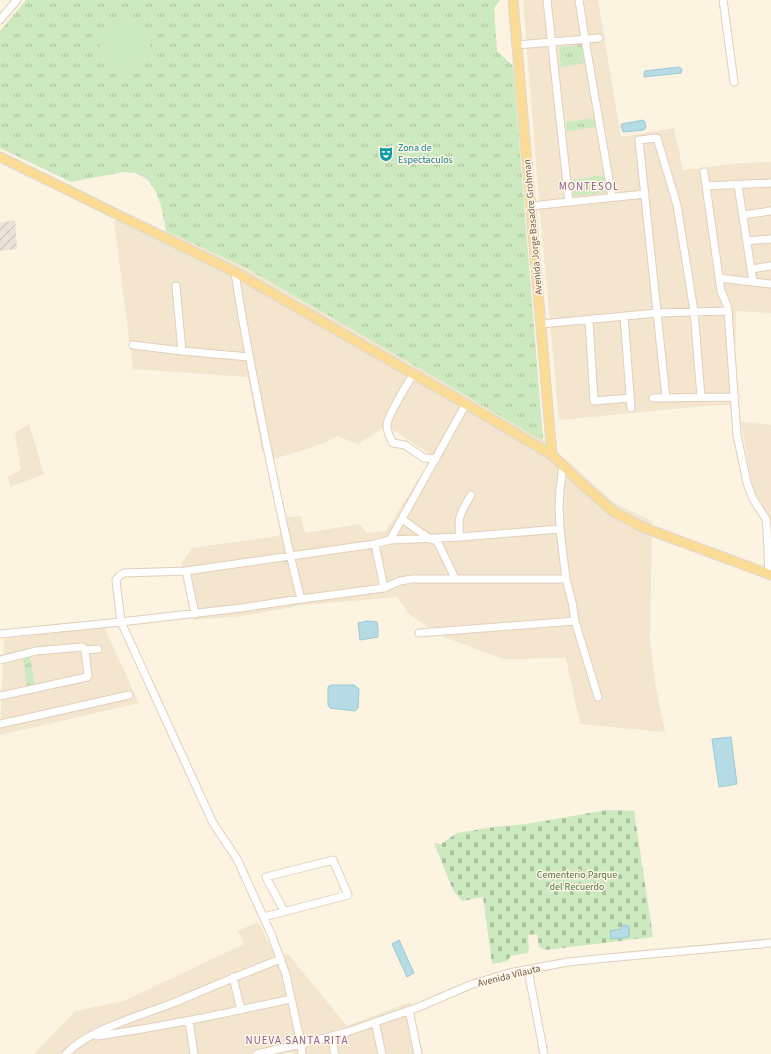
<svg xmlns="http://www.w3.org/2000/svg" width="771" height="1054" viewBox="0 0 771 1054" font-family="'Source Sans 3',sans-serif">
	<style>
		.residential { fill: #f3e5ce }
		.industrial { fill: url(#industrial-furrows) }
		.grass { fill: url(#grass-tufts) }
		.cemetery { fill: url(#cemetery-stones) }
		.pitch { fill: #cde9bf }
		.water { fill: #b5dbe5; stroke: #9bcad7 }
		.lines { fill: none; stroke-linecap: round; stroke-linejoin: round }
		.minor-casing { stroke: #e0cfbc; stroke-width: 9 }
		.major-casing { stroke: #ddd7d3; stroke-width: 11 }
		.minor { stroke: #fff; stroke-width: 7 }
		.major { stroke: #fbdc97; stroke-width: 9 }
		.labels { text-anchor: middle; dominant-baseline: central; stroke-width: 3; stroke-linejoin: round; paint-order: stroke }
		.culture-label { font-size: 10px; fill: #0d838f; stroke: #fff6e6; text-anchor: start }
		.street-label { font-size: 10px; fill: #725947; stroke: #fff6e6 }
		.park-label { font-size: 10px; fill: #4d7840; stroke: #fff6e6 }
		.neighbourhood-label { font-size: 11px; letter-spacing: 1px; fill: #886396; stroke: #fff6e6 }
	</style>
	<defs>
		<pattern id="industrial-furrows" width="10" height="10" patternUnits="userSpaceOnUse"><rect width="10" height="10" fill="#eae3db"/><path d="M-1 1l2-2M0 10L10 0M9 11l2-2" fill="none" stroke="#c2bbb3"/></pattern>
		<pattern id="grass-tufts" width="24" height="20" patternUnits="userSpaceOnUse"><rect width="24" height="20" fill="#cde9bf"/><path d="M3 7l-1-3M5 7V3M7 7l1-3M15 17l-1-3M17 17v-4M19 17l1-3" fill="none" stroke="#abc09d"/></pattern>
		<pattern id="cemetery-stones" width="16" height="16" patternUnits="userSpaceOnUse"><rect width="16" height="16" fill="#cde9bf"/><path d="M2 7V4a2 2 0 0 1 4 0v3zM10 15v-3a2 2 0 0 1 4 0v3z" fill="#abc09d"/></pattern>
	</defs>
	<rect width="100%" height="100%" fill="#fcf3e0"/>
	<!-- residential -->
	<path class="residential" d="M 523,0 L 598,0 L 621,137 L 674,128 L 683,170 L 743,163 L 771,162 L 771,313 L 736,311 L 735,372 L 739,404 L 694,407 L 559,420 L 541,224 Z
		M 114,220 L 166,231 L 243,267 L 448,385 L 539,439 L 543,439 L 613,502 L 639,515 L 652,521 L 650,639 L 655,683 L 665,732 L 580,724 L 566,658 L 503,659 L 439,635 L 409,614 L 397,597 L 304,605 L 242,616 L 194,620 L 181,565 L 192,548 L 279,536 L 286,518 L 301,516 L 305,533 L 359,524 L 367,533 L 386,531 L 433,456 L 387,426 L 358,444 L 337,436 L 325,443 L 274,459 L 262,451 L 248,377 L 133,369 Z
		M 741,422 L 771,425 L 771,529 L 770,517 L 752,488 Z
		M 29,424 L 44,474 L 10,487 L 8,476 L 21,470 L 15,433 Z
		M 104,627 L 139,703 L 0,735 L 4,639 Z
		M 258,922 L 276,957 L 288,954 L 347,1026 L 410,1002 L 423,1054 L 294,1054 L 293,1052 L 283,1054 L 34,1054 L 75,1011 L 124,1001 L 244,944 L 238,931 Z"/>
	<!-- industrial -->
	<path class="industrial" d="M 15,220 L 17,249 L 0,251 L 0,223 Z"/>
	<!-- grass -->
	<path class="grass" d="M 26,0 L 500,0 L 494,8 L 497,51 L 513,66 L 543,439 L 539,439 L 448,385 L 244,267 L 166,231 L 161,206 L 156,192 L 148,180 L 143,177 L 136,173 L 124,172 L 71,182 L 0,148 L 0,31 Z
		M 582,45 L 586,63 L 561,67 L 559,47 Z
		M 595,118 L 596,127 L 567,131 L 566,122 Z
		M 604,175 L 607,192 L 573,196 L 572,180 Z
		M 30,656 L 35,688 L 27,690 L 23,657 Z"/>
	<!-- cemetery -->
	<path class="cemetery" d="M 607,810 L 634,811 L 653,937 L 545,950 L 539,947 L 537,934 L 528,935 L 529,949 L 527,953 L 511,956 L 507,961 L 492,964 L 483,897 L 462,901 L 453,890 L 434,843 L 441,844 L 457,833 L 494,827 L 526,824 Z"/>
	<!-- pitch -->
	<path class="pitch" d="M100 42a25 25 0 1 1 50 0a25 25 0 1 1-50 0Z"/>
	<!-- water -->
	<path class="water" d="M 679,67 L 682,69 L 681,73 L 644,77 L 644,73 L 645,71 Z
		M 643,120 L 645,122 L 646,127 L 644,130 L 623,132 L 621,126 L 622,124 Z
		M 368,621 L 377,622 L 378,629 L 378,637 L 360,640 L 358,623 Z
		M 331,685 L 354,685 L 359,689 L 358,708 L 355,711 L 330,708 L 328,705 L 328,687 Z
		M 731,737 L 737,784 L 719,787 L 712,739 Z
		M 623,925 L 629,926 L 629,937 L 611,939 L 610,931 L 621,929 Z
		M 399,940 L 414,973 L 407,977 L 392,944 Z"/>
	<g class="lines">
		<!-- minor casing -->
		<g class="minor-casing">
			<path id="minor" d="M 547,0 L 569,202
				M 579,0 L 585,39 L 612,197
				M 723,0 L 734,82
				M 0,20 L 17,0
				M 517,45 L 599,38
				M 704,172 L 721,291 L 727,305 L 728,311 L 737,435 L 747,483 L 753,499 L 766,519 L 767,528 L 769,574
				M 738,185 L 753,282
				M 706,186 L 771,183
				M 531,206 L 645,194
				M 743,215 L 771,211
				M 747,241 L 771,239
				M 751,269 L 771,266
				M 235,272 C 243,329 255,385 266,442 C 277,494 287,547 301,599
				M 719,278 L 771,284
				M 176,286 L 182,351
				M 624,316 L 631,408
				M 589,320 L 594,401 L 630,398
				M 541,324 L 657,313 L 728,311
				M 133,345 L 182,351 L 249,357
				M 414,373 C 408,383 387,416 387,425 C 387,432 390,438 393,443 L 405,445 L 424,458 L 436,459
				M 653,398 L 735,397
				M 666,398 L 639,140 L 657,138 L 677,205 L 694,311 L 701,397
				M 563,465 L 560,490 L 559,506 L 560,529 L 566,579 L 572,602 L 575,621 L 598,697
				M 402,519 L 430,539 L 437,541 L 455,578
				M 460,537 C 457,515 461,513 471,495
				M 390,540 L 466,404
				M 375,544 L 384,588
				M 186,571 L 195,614
				M 419,633 L 575,621
				M 0,634 L 121,622 L 241,608 L 301,599 L 384,588 L 400,581 L 412,579 L 566,579
				M 85,650 L 98,649
				M 0,660 L 36,651 L 82,647 L 85,650 L 88,676 L 87,677 L 0,696
				M 0,724 L 129,695
				M 264,917 L 348,895 L 333,860 L 266,877 L 284,911
				M 528,970 L 544,1054
				M 233,977 L 241,1010
				M 409,1010 L 418,1054
				M 189,1021 L 194,1054
				M 375,1022 L 382,1054
				M 97,1036 C 162,1027 226,1013 291,999
				M 331,1036 L 335,1054
				M 66,1054 C 87,1030 143,1015 173,1003 C 209,988 244,973 281,959
				M 257,1054 L 301,1044 L 347,1032 L 419,1007 L 470,985 L 509,973 L 568,962 L 607,958 L 771,943
				M 302,1054 L 301,1044 L 286,975 L 272,936 L 237,859 L 213,823 L 121,622 L 116,580 L 119,576 L 124,573 L 186,571 L 375,544 L 390,540 L 460,537 L 560,529"/>
		</g>
		<!-- major casing -->
		<g class="major-casing">
			<path id="major" d="M 513,0 L 552,455
				M 0,157 L 235,272 L 466,404 L 552,455 L 581,483 L 614,512 L 642,527 L 771,575"/>
		</g>
		<!-- minor -->
		<use href="#minor" class="minor"/>
		<!-- major -->
		<use href="#major" class="major"/>
	</g>
	<!-- icons -->
	<defs>
		<g id="theatre-bare" transform="scale(1.2)"><path d="M-5-5.5Q0-4 5-5.5V0Q5 5 0 6Q-5 5-5 0ZM-3.3-2.5H-1v1.5H-3.3ZM1-2.5H3.3v1.5H1ZM-2.8 1Q0 5.5 2.8 1Z" fill="#0f9aa8" stroke="#fff6e6" stroke-width="2.5" paint-order="stroke"/></g>
	</defs>
	<g fill-rule="evenodd">
		<use href="#theatre-bare" x="386" y="154"/>
	</g>
	<g class="labels">
		<!-- culture labels -->
		<g class="culture-label">
			<text x="398" y="148">Zona de<tspan x="398" dy="12">Espectaculos</tspan></text>
		</g>
		<!-- street labels -->
		<g class="street-label">
			<text transform="translate(533 227) rotate(-95)">Avenida Jorge Basadre Grohman</text>
			<text transform="translate(509 976) rotate(-14)">Avenida Vilauta</text>
		</g>
		<!-- park labels -->
		<g class="park-label">
			<text x="577" y="875">Cementerio Parque<tspan x="577" dy="12">del Recuerdo</tspan></text>
		</g>
		<!-- neighbourhood labels -->
		<g class="neighbourhood-label">
			<text x="589" y="186">MONTESOL</text>
			<text x="297" y="1040">NUEVA SANTA RITA</text>
		</g>
	</g>
</svg>
